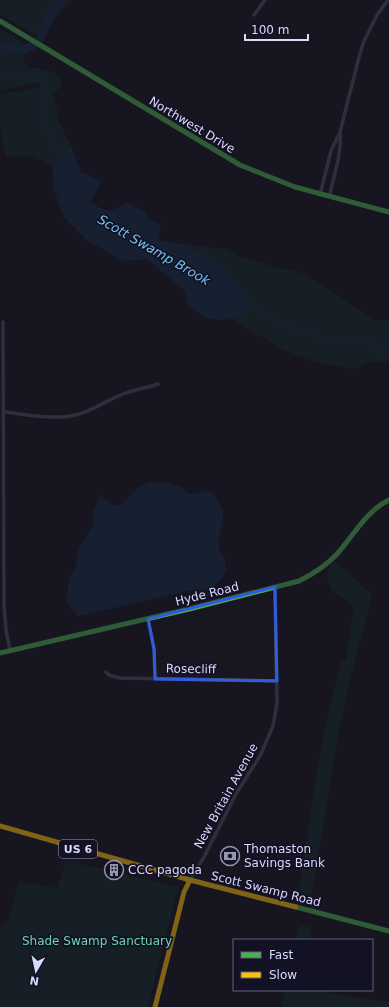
<svg xmlns="http://www.w3.org/2000/svg" width="389" height="1007" viewBox="0 0 389 1007" font-family="'DejaVu Sans',sans-serif">
	<style>
		.green { fill: #152b2a }
		.water { fill: #162d46 }
		.lines { fill: none; stroke-linecap: round; stroke-linejoin: round }
		.stream { stroke: #162d46; stroke-width: 1.5 }
		.river { stroke: #162d46; stroke-width: 8 }
		.street { stroke: #4d4d60; stroke-width: 3.5 }
		.fast { stroke: #4caf50; stroke-width: 5 }
		.slow { stroke: #ffc107; stroke-width: 5 }
		.marked { fill: none; stroke: #305cdc; stroke-width: 3; stroke-linejoin: round }
		.labels { text-anchor: middle; dominant-baseline: central; stroke-width: 3.5; stroke-linejoin: round; paint-order: stroke }
		.shield { fill: #131225; stroke: #9e9dbb; stroke-width: 1 }
		.shield-label { font-size: 11px; font-weight: bold; fill: #dad9fb }
		.street-label { font-size: 12px; fill: #dad9fb; stroke: #131225 }
		.poi-label { font-size: 12px; fill: #dad9fb; stroke: #131225; text-anchor: start }
		.park-label { font-size: 12px; fill: #6dd4b0; stroke: #131225 }
		.water-label { font-size: 13px; font-style: italic; fill: #72c2f0; stroke: #131225 }
	</style>
	<rect width="100%" height="100%" fill="#171621"/>
	<!-- green -->
	<path class="green" d="M 0,0 L 71,0 L 37,36 L 0,14 Z
		M 0,29 L 34,50 L 29,52 L 23,57 L 24,62 L 28,68 L 40,68 L 55,73 L 63,85 L 53,94 L 54,100 L 58,112 L 58,120 L 71,146 L 52,165 L 33,156 L 27,157 L 6,156 L 0,129 L 0,94 L 40,88 L 39,82 L 0,91 Z
		M 183,244 L 226,249 L 241,257 L 279,268 L 302,273 L 343,300 L 376,320 L 389,321 L 389,362 L 373,361 L 354,369 L 319,363 L 283,350 L 231,318 L 240,316 Z
		M 335,561 L 372,595 L 350,680 L 337,740 L 312,896 L 299,892 L 318,765 L 327,719 L 341,661 L 346,660 L 354,609 L 345,599 L 331,590 L 328,580 L 327,570 Z
		M 67,861 L 179,887 L 169,922 L 148,1007 L 0,1007 L 0,927 L 7,923 L 19,882 L 57,888 Z
		M 299,925 L 312,928 L 310,940 L 297,940 Z
		M 284,990 L 324,990 L 329,993 L 378,1001 L 389,1001 L 389,1007 L 282,1007 Z"/>
	<!-- water -->
	<path class="water" d="M 71,146 L 81,172 L 102,181 L 90,202 C 106,213 111,212 128,203 L 145,212 L 149,220 L 161,224 L 159,240 L 183,244 L 220,266 L 249,300 L 246,314 L 221,320 L 205,318 L 187,304 L 185,291 L 147,259 L 124,261 L 88,241 L 64,217 L 54,190 L 52,165 Z
		M 149,482 L 170,483 L 182,488 L 187,493 L 191,494 L 203,491 L 211,492 L 215,495 L 223,511 L 223,522 L 218,540 L 220,551 L 225,560 L 226,570 L 222,578 L 210,589 L 192,590 L 78,616 L 66,602 L 69,578 L 75,570 L 79,548 L 92,527 L 94,520 L 93,512 L 100,495 L 113,505 L 119,506 L 139,487 Z"/>
	<g class="lines">
		<!-- stream -->
		<path class="stream" d="M 0,76 C 12,78 28,71 40,76 C 51,82 43,98 43,108 C 43,125 53,144 60,160
			M 246,305 L 282,324 L 324,339 C 337,342 363,334 372,344 C 374,346 375,350 376,352 L 380,353 L 389,349"/>
		<!-- river -->
		<path class="river" d="M 0,46 C 15,48 25,52 38,42 L 60,0"/>
		<!-- street -->
		<path class="street" d="M 254,15 L 265,0
			M 320,195 L 331,151 L 340,132 L 359,57 L 364,41 L 377,15 L 388,0
			M 329,197 C 334,176 342,153 340,132
			M 3,322 L 4,606 L 6,630 L 10,651
			M 4,412 C 23,414 44,418 63,417 C 85,416 103,402 123,394 C 135,389 147,388 158,384
			M 148,619 L 154,649 L 155,679
			M 106,672 L 109,675 L 119,678 L 277,681
			M 190,880 L 204,857 L 236,794 L 260,756 L 273,726 L 277,703 L 275,587"/>
		<!-- fast -->
		<path class="fast" d="M 0,21 L 240,165 L 295,187 L 389,212
			M 0,653 L 189,609 L 299,581 C 313,574 326,566 337,554 C 354,535 366,511 389,500
			M 296,907 L 389,931"/>
		<!-- slow -->
		<path class="slow" d="M 0,826 L 190,880 L 296,907
			M 155,1007 L 184,892 L 190,880"/>
	</g>
	<!-- marked area -->
	<path d="M0 0H389V1007H0ZM 275,587 L 277,681 L 155,679 L 154,649 L 148,619 Z" fill="#171621" fill-opacity=".55" fill-rule="evenodd"/>
	<path class="marked" d="M 275,587 L 277,681 L 155,679 L 154,649 L 148,619 Z"/>
	<!-- icons -->
	<defs>
		<g id="bank-ring" transform="scale(1)"><circle r="9.5" fill="#131225" stroke="#9695af" stroke-width="1.5"/><path d="M-6-4H6V4H-6ZM0-2.3a2.3 2.3 0 1 0 0 4.6a2.3 2.3 0 1 0 0-4.6Z" fill="#9695af"/></g>
		<g id="building-ring" transform="scale(1)"><circle r="9.5" fill="#131225" stroke="#9695af" stroke-width="1.5"/><path d="M-4-6H4V6H1V3H-1V6H-4ZM-2.5-4.3h1.7v1.8h-1.7ZM.8-4.3h1.7v1.8H.8ZM-2.5-1h1.7V.8h-1.7ZM.8-1h1.7V.8H.8Z" fill="#9695af"/></g>
	</defs>
	<g fill-rule="evenodd">
		<use href="#bank-ring" x="230" y="856"/>
		<use href="#building-ring" x="114" y="870"/>
	</g>
	<g class="labels">
		<!-- shield labels -->
		<rect class="shield" x="59" y="840" width="38" height="18" rx="3"/>
		<g class="shield-label">
			<text x="78" y="849">US 6</text>
		</g>
		<!-- street labels -->
		<g class="street-label">
			<text transform="translate(192 125) rotate(31)">Northwest Drive</text>
			<text transform="translate(207 594) rotate(-14)">Hyde Road</text>
			<text transform="translate(191 669) rotate(1)">Rosecliff</text>
			<text transform="translate(226 796) rotate(-61)">New Britain Avenue</text>
			<text transform="translate(266 889) rotate(14)">Scott Swamp Road</text>
		</g>
		<!-- poi labels -->
		<g class="poi-label">
			<text x="244" y="849">Thomaston<tspan x="244" dy="14">Savings Bank</tspan></text>
			<text x="128" y="870">CCC pagoda</text>
		</g>
		<!-- park labels -->
		<g class="park-label">
			<text x="97" y="941">Shade Swamp Sanctuary</text>
		</g>
		<!-- water labels -->
		<g class="water-label">
			<text transform="translate(154 250) rotate(30)">Scott Swamp Brook</text>
		</g>
	</g>
	<!-- legend -->
	<rect x="233" y="939" width="140" height="52" fill="#131225" stroke="#63627b"/>
	<rect x="241" y="952" width="20" height="6" fill="#4caf50" stroke="#63627b"/>
	<text x="269" y="959" font-size="12" fill="#dad9fb">Fast</text>
	<rect x="241" y="972" width="20" height="6" fill="#ffc107" stroke="#63627b"/>
	<text x="269" y="979" font-size="12" fill="#dad9fb">Slow</text>
	<!-- north arrow -->
	<g transform="translate(36 971) rotate(189)" stroke="#131225" stroke-width="3" paint-order="stroke">
	<path d="M0-3L7 15L0 10L-7 15Z" fill="#dad9fb"/>
	<text y="-6" font-size="11" font-weight="bold" text-anchor="middle" fill="#dad9fb">N</text>
	</g>
	<!-- scale -->
	<path d="M245 34v6h63v-6" fill="none" stroke="#dad9fb" stroke-width="2"/>
	<text x="251" y="34" font-size="12" fill="#dad9fb" stroke="#131225" stroke-width="3" paint-order="stroke">100 m</text>
</svg>
